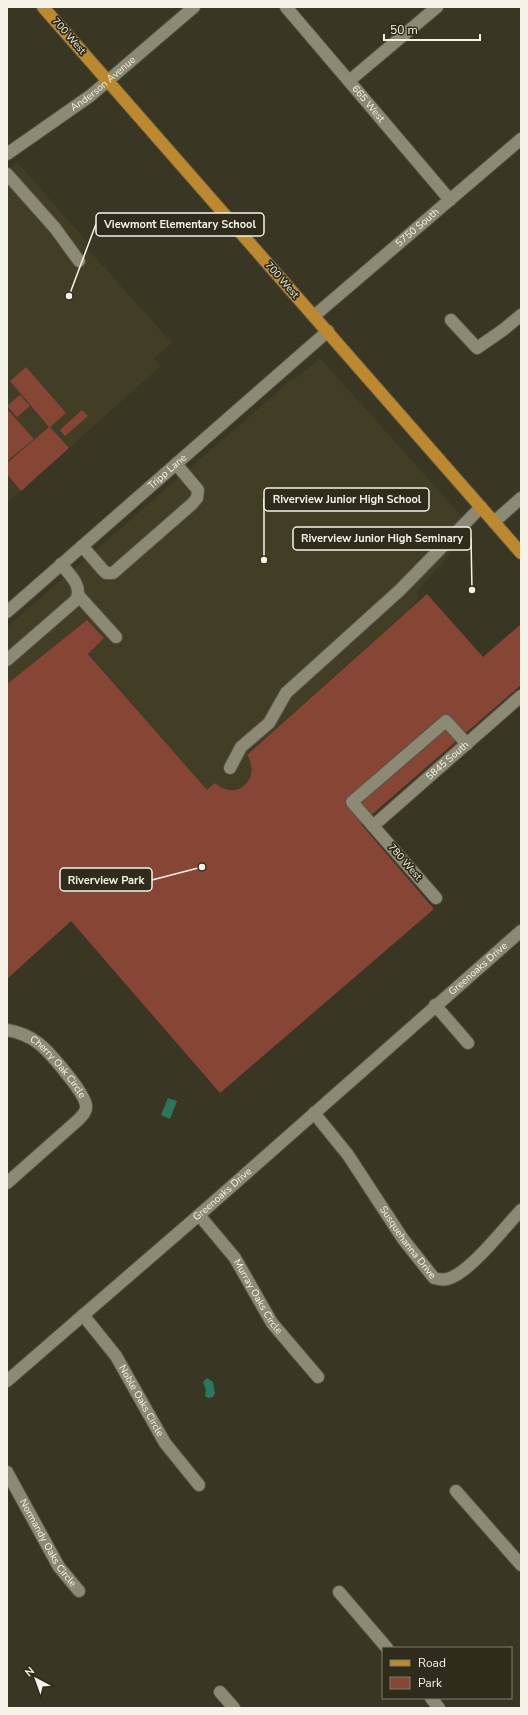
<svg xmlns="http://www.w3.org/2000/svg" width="528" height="1715" viewBox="0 0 528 1715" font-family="'Nunito Sans',sans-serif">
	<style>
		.built { fill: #423e25 }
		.green { fill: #874535 }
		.water { fill: #2a775b }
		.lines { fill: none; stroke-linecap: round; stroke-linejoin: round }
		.minor-casing { stroke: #575546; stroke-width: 14 }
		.major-casing { stroke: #575546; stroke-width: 14 }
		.minor { stroke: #8c8975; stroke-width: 12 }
		.major { stroke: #bd892f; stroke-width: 12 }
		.labels { text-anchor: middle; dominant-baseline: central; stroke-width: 3.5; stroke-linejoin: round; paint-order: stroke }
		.street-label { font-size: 10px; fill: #f5f3e8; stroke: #2f2c1b }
		.leader { fill: none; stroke: #f5f3e8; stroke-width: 1.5 }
		.callout-dot { fill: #f5f3e8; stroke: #2f2c1b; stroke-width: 1.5 }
		.callout { fill: #2f2c1b; stroke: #f5f3e8; stroke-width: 1.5 }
		.callout-label { font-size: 11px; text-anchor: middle; font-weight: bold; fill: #f5f3e8 }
	</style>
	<rect width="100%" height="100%" fill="#393624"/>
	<!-- built -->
	<path class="built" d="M 17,162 L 87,242 L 86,247 L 172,343 L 154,358 L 161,366 L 7,503 L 7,169 Z
		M 320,358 L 472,528 L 417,592 L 418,601 L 247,755 L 252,766 L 252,771 L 248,782 L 243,787 L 233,790 L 223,789 L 215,783 L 207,791 L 88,653 L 87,620 L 7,684 L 7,627 L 289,382 L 300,375 Z"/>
	<!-- green -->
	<path class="green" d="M 26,367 L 66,413 L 50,427 L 69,448 L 21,491 L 7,474 L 7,463 L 49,427 L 10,381 Z
		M 20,395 L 30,406 L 17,417 L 7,406 Z
		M 7,409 L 34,439 L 7,461 Z
		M 82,410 L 88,416 L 65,436 L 60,430 Z
		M 427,594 L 483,657 L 521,624 L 521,685 L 361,824 L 434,909 L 220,1093 L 71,921 L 7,979 L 7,684 L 87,620 L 104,638 L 88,654 L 207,790 L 215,783 C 236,802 262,779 247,755 Z"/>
	<!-- water -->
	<path class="water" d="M 168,1098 L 177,1101 L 170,1119 L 161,1115 Z
		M 207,1378 L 213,1382 L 215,1393 L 213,1397 L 208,1398 L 205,1396 L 206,1390 L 203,1382 Z"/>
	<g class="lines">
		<!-- minor casing -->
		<g class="minor-casing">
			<g id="minor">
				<path id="s1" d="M 286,7 L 450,200"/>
				<path d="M 349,81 L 437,7"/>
				<path id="s2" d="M 7,154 L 90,96 L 194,7"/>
				<path d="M 7,174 L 55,228 L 79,261"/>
				<path id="s3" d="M 314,316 L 521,139"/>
				<path d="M 451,320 L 477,348 L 503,330 L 521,315"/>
				<path d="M 494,522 L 521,498"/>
				<path d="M 82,546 L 103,570 L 106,573 L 113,573 L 192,504 L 197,498 L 198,490 L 176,464"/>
				<path d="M 78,595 L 116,637"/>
				<path id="s4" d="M 7,612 L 328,331"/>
				<path d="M 7,660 L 76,600 C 83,586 70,575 61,564"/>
				<path d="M 230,768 L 241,747 L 269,723 L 286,693 L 400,590 L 481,507"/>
				<path id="s5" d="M 373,826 L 521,696"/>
				<path d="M 436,898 L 352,802 L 446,721 L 467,744"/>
				<path d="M 435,1005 L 468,1043"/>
				<path id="s6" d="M 7,1030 C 19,1032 28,1035 38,1043 C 48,1050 86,1094 86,1106 C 87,1112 81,1117 77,1121 L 7,1183"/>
				<path id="s7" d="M 314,1113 L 348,1155 L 403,1239 L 434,1278 C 438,1279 443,1280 447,1279 C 468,1275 505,1227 521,1210"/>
				<path id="s8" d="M 199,1215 L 235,1258 L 272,1323 L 318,1377"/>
				<path id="s9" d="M 83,1315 L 116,1356 L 165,1443 L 199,1485"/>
				<path id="s10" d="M 7,1381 L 199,1215 L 521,931"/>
				<path id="s11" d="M 7,1472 L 59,1567 L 79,1591"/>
				<path d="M 456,1491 L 521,1565"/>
				<path d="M 339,1592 L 387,1648"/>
				<path d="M 220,1692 L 234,1708"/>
				<path d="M 431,1698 L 439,1708"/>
			</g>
		</g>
		<!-- major casing -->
		<g class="major-casing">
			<path id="major" d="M 43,7 L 521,553"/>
		</g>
		<!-- minor -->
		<use href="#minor" class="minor"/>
		<!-- major -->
		<use href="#major" class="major"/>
	</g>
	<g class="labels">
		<!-- street labels -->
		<g class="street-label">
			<text transform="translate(69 36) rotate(49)">700 West</text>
			<text stroke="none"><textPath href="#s2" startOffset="119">Anderson Avenue</textPath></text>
			<text stroke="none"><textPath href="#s1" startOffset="127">665 West</textPath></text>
			<text stroke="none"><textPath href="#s3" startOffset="136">5750 South</textPath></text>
			<text transform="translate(282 280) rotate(49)">700 West</text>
			<text stroke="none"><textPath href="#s4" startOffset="213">Tripp Lane</textPath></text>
			<text stroke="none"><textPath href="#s5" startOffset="99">5845 South</textPath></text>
			<text transform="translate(405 862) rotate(49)">780 West</text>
			<text stroke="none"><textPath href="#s10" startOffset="626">Greenoaks Drive</textPath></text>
			<text stroke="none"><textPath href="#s6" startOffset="65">Cherry Oak Circle</textPath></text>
			<text stroke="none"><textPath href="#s10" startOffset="285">Greenoaks Drive</textPath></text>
			<text stroke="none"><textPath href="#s7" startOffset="160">Susquehanna Drive</textPath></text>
			<text stroke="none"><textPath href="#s8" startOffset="101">Murray Oaks Circle</textPath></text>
			<text stroke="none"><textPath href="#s9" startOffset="104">Noble Oaks Circle</textPath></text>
			<text stroke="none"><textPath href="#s11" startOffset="82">Normandy Oaks Circle</textPath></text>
		</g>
	</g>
	<!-- callouts -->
	<path class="leader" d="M69 296L96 224M264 560L264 499M472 590L471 538M202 867L152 880"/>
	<g class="callout-dot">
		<circle cx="69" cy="296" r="4"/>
		<circle cx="264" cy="560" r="4"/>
		<circle cx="472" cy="590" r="4"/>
		<circle cx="202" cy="867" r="4"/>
	</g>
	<g class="callout">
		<rect x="96" y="213" width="168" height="23" rx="4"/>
		<rect x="264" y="488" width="165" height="23" rx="4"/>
		<rect x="293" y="527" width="178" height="23" rx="4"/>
		<rect x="60" y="868" width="92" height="23" rx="4"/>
	</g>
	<g class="callout-label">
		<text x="180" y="228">Viewmont Elementary School</text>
		<text x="347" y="503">Riverview Junior High School</text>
		<text x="382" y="542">Riverview Junior High Seminary</text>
		<text x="106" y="884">Riverview Park</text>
	</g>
	<!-- border -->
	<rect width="528" height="1715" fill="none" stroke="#f5f3e8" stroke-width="16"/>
	<!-- legend -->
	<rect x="382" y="1647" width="130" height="52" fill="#2f2c1b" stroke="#7e7c6d"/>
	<rect x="390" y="1660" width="20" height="6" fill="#bd892f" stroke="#7e7c6d"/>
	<text x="418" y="1667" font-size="12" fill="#f5f3e8">Road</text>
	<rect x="390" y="1677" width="20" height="12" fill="#874535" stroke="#7e7c6d"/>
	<text x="418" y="1687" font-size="12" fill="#f5f3e8">Park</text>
	<!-- north arrow -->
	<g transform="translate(36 1679) rotate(319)" stroke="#2f2c1b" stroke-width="3" paint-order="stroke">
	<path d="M0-3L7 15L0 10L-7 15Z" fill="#f5f3e8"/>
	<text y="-6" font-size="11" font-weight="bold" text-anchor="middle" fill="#f5f3e8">N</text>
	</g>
	<!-- scale -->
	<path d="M384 34v6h96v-6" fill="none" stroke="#f5f3e8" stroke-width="2"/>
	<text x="390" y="34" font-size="12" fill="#f5f3e8" stroke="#2f2c1b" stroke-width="3" paint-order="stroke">50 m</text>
</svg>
